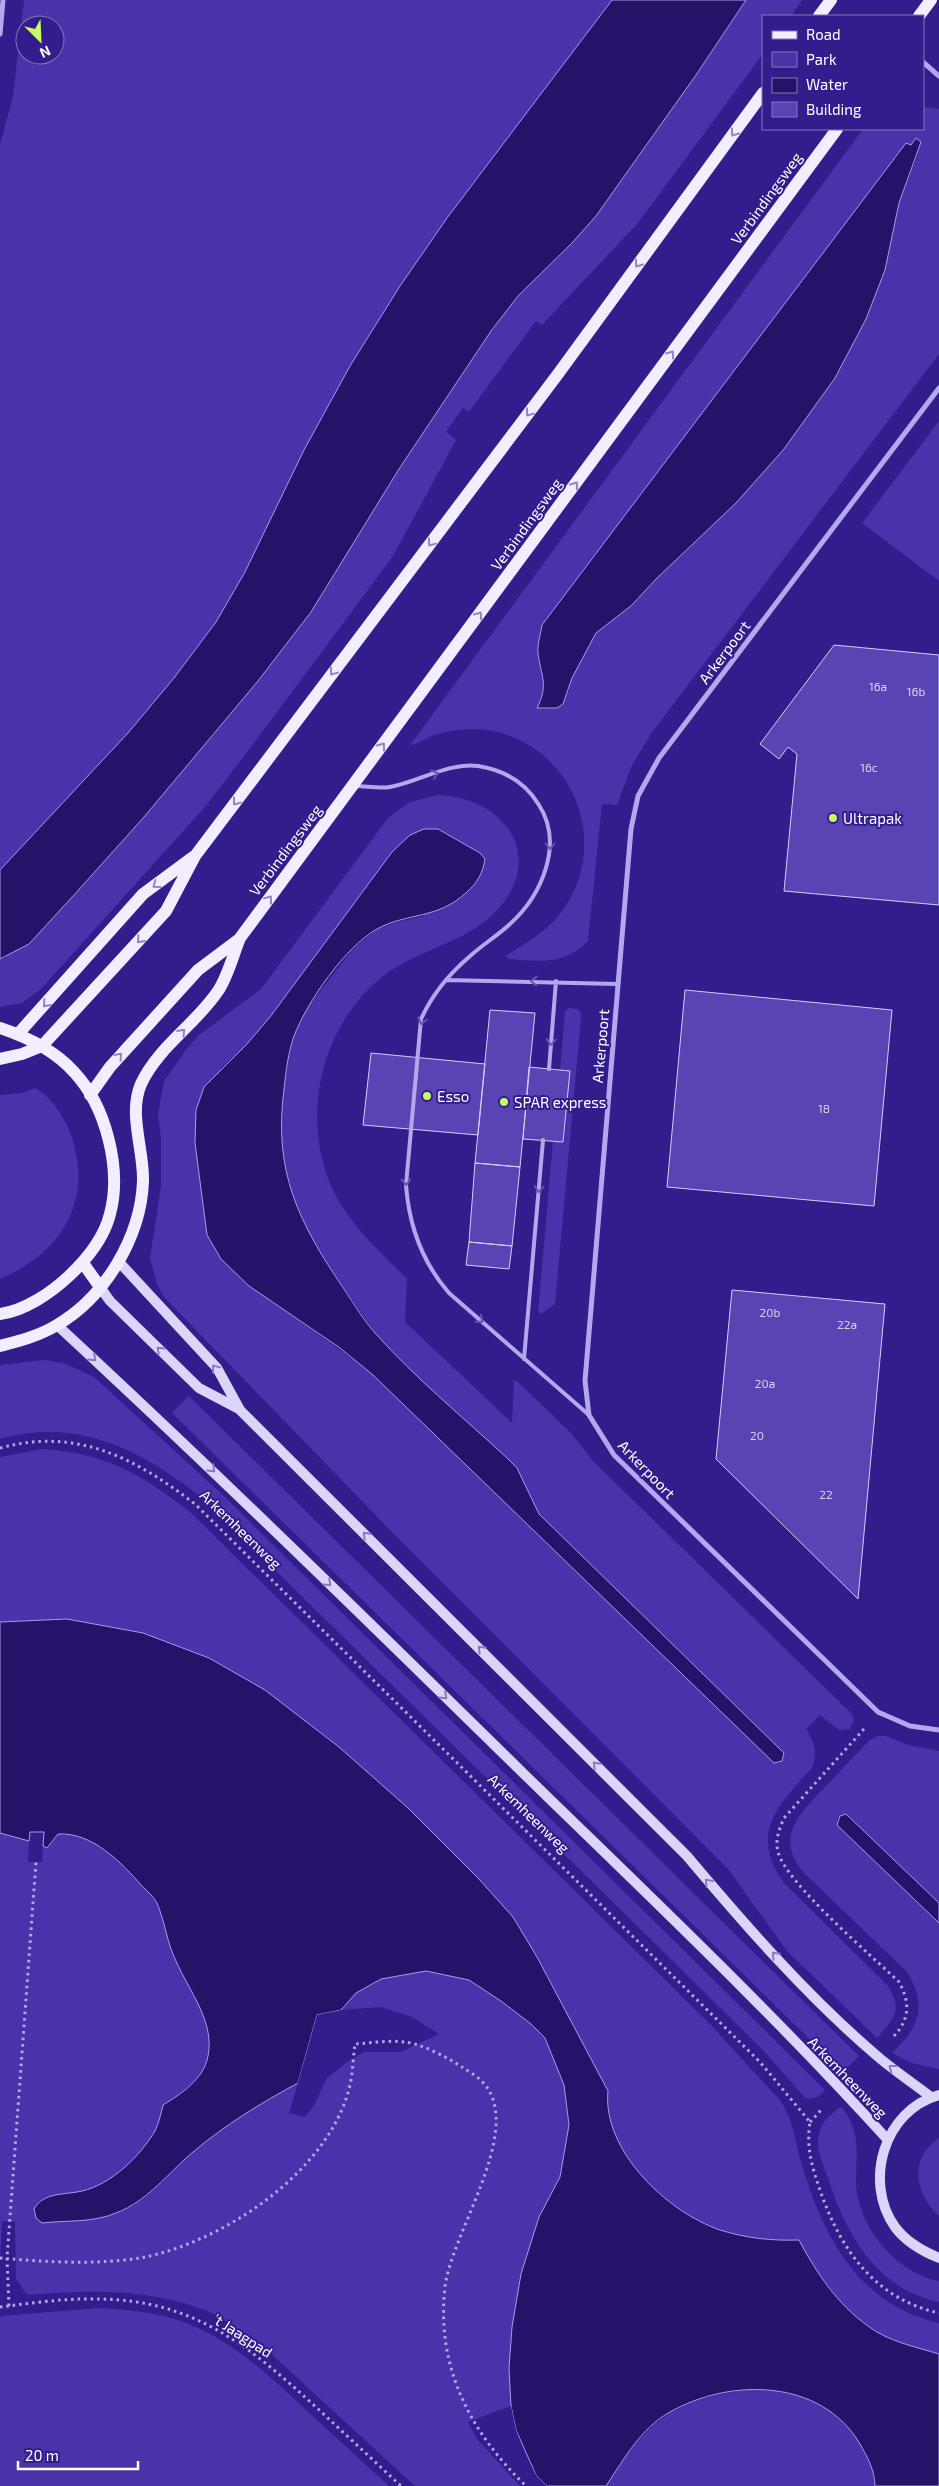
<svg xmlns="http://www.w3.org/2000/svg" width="939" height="2486" viewBox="0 0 939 2486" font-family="'Exo 2',sans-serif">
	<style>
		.green { fill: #4a32ab; fill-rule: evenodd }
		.water { fill: #261369; stroke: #aa9aee }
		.pier { fill: #331c8b }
		.building { fill: #5a44b3; stroke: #d5cdf9 }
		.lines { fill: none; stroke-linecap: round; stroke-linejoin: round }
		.path { stroke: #b5a7ed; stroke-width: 3; stroke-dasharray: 2.5 4; stroke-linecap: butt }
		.lane { stroke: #b5a7ed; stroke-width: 4 }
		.street { stroke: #b5a7ed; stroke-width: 5 }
		.secondary { stroke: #dcd4f9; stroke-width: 10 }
		.primary { stroke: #f2edff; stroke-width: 12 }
		.oneway { stroke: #9284c5 }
		.oneway2 { stroke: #6754b2 }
		.oneway3 { stroke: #8878c2 }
		.poi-dot { fill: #c6fd65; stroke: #331c8b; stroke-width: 2 }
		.labels { text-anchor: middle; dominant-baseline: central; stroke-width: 4; stroke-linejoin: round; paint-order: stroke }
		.number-label { font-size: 12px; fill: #d6d0ec }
		.street-label { font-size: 15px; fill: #fff; stroke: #331c8b }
		.poi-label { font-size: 15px; fill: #fff; stroke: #331c8b; text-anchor: start }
	</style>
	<rect width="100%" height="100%" fill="#331c8b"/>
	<!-- green -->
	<path class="green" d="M 24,0 L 612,0 L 447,218 L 400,286 L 350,366 L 245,572 L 216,622 L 174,678 L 128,733 L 0,870 L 0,144 L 13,97 ZM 25,25 L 55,25 L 55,55 L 25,55 Z
		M 746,0 L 802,0 L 791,16 L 763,16 L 763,54 L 637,224 L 542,325 L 536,321 L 469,412 L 463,408 L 446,432 L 456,440 L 393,556 L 254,743 L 204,808 L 40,990 L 22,1003 L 0,1007 L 0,959 L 4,959 L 74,895 L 144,817 L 258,681 L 311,612 L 399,469 L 491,331 L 518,296 L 572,243 L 596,216 L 696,75 Z
		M 923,107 L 939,109 L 939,354 L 653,731 L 632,765 L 617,805 L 602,804 L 588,941 C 562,966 542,961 508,959 L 506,956 C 525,943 546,932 560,914 C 610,850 579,756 502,733 C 480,726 455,729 434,735 C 426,738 417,745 410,745 L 863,129 L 923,129 ZM 916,139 L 918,154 L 899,203 L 885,270 L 866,319 L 835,378 L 736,503 L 656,579 L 632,605 L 596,633 L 571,678 L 569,691 L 557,708 L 542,709 L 541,699 L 545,683 L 538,651 L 542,625 L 906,144 L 911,145 Z
		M 939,421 L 939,581 L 862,523 Z
		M 438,795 C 510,798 549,864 490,917 C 460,944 417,950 385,975 C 319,1024 298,1124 336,1196 C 354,1229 381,1253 407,1279 L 405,1322 L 512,1423 L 514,1381 L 517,1381 L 572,1434 L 592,1460 L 852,1714 L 854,1720 L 850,1729 L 839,1730 L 820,1715 L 806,1729 C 814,1741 818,1754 812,1768 C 779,1804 748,1833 784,1883 L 888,1986 C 904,2011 893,2019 877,2038 L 787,1951 L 729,1870 L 389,1529 L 164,1297 L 157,1284 L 150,1258 L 161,1186 L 161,1138 L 158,1114 L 164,1081 L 186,1050 L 199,1035 L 261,989 L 388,818 L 410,802 ZM 392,852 L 424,916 L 394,923 L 377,929 L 352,950 L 301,1016 L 289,1050 L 283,1095 L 280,1138 L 288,1184 L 309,1236 L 375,1333 L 529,1495 L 539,1514 L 783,1752 L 782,1761 L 778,1763 L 373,1375 C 323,1335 268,1303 221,1259 L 221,1068 L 247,1044 L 270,1017 Z
		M 569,1008 L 577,1009 L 581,1013 L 581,1018 L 555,1304 L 541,1314 L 538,1312 L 553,1141 L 564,1142 L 570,1071 L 560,1070 L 565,1011 Z
		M 35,1088 C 51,1096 64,1117 70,1132 C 95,1199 62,1253 0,1279 L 0,1095 L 22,1093 Z
		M 44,1360 L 63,1363 L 94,1377 L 224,1496 L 825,2090 C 818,2097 815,2100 805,2098 L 763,2050 L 201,1497 C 141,1450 78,1417 0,1439 L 0,1365 Z
		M 189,1396 L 859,2056 L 843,2072 L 172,1413 Z
		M 42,1449 C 105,1453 139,1473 189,1511 L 710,2024 L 780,2100 C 796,2125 794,2141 803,2168 C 825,2240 860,2305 939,2323 L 939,2354 C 916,2347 887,2341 868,2326 C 837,2304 816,2272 798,2240 C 771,2241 746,2238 720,2230 C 667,2212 602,2150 608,2091 L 537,1957 L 513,1917 L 478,1878 L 408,1808 L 265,1690 L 209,1658 L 143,1633 L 67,1619 L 0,1622 L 0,1457 Z
		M 878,1736 L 886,1736 L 908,1745 L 939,1751 L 939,1903 L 846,1814 L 841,1815 L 837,1820 L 837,1825 L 939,1923 L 939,2069 L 911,2063 L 892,2053 C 919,2027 928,2006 907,1972 L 804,1873 C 773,1837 801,1812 827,1785 C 841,1770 855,1755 870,1740 Z
		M 0,1833 L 29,1841 L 28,1862 L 42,1862 L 43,1846 L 48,1848 L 58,1834 C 92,1832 121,1862 142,1886 C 147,1891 154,1897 157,1903 C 165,1922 167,1943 176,1961 C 189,1991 215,2022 208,2056 C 204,2079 181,2094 163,2105 C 161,2113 159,2123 155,2131 C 140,2157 113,2184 83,2191 C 60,2197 52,2191 34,2209 L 36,2218 L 42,2223 C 61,2221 101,2219 118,2213 C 148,2202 169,2173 192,2153 C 223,2125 261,2103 298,2083 L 289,2113 L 305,2117 L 315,2104 L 326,2079 L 347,2062 L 364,2052 L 400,2052 L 439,2034 L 412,2017 L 381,2007 L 341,2010 L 356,1993 L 381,1979 L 426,1971 L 469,1980 L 501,2001 L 531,2024 L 545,2039 L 564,2085 L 569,2125 L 560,2177 L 539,2217 L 512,2327 L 509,2368 L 511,2406 L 468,2422 L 477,2439 L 520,2486 L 415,2486 L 269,2352 C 252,2338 222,2316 202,2309 C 143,2288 88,2290 27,2295 L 16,2279 L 15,2222 L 2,2221 L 0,2262 Z
		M 840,2107 C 844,2108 846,2113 849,2118 C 860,2140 856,2158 856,2182 C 857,2226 896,2273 939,2281 L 939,2302 C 876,2289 846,2234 828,2178 C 823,2164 815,2148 819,2133 C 821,2122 832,2114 840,2107 Z
		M 939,2138 L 939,2216 C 915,2194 908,2158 939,2138 Z
		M 99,2308 C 133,2310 165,2313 196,2327 C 238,2346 272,2378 305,2409 C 333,2435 361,2460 389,2486 L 0,2486 L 0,2316 Z
		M 759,2388 C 780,2392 803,2394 822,2405 C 848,2419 874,2456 875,2486 L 606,2486 C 652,2415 674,2399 759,2388 Z"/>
	<!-- water -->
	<path class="water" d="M 612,0 L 746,0 L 696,75 L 596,216 L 572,243 L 518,296 L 491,331 L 399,469 L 311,612 L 258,681 L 144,817 L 74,895 L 29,944 L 0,959 L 0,870 L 128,733 L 174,678 L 216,622 L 245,572 L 304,450 L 350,366 L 400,286 L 447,218 Z
		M 916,138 L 921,142 L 899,203 L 885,270 L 866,319 L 835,378 L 784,449 L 736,503 L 656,579 L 632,605 L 596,633 L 572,678 L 563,704 L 557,708 L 537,708 C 549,684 541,677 538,653 C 537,644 541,633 542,625 L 906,143 L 911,145 Z
		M 424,829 L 438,829 L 480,853 L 485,859 C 483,873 477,883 467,892 C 437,920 408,912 377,929 C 345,947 307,1002 294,1036 C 288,1053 286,1071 284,1089 C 273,1172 299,1223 344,1289 C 354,1304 364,1321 376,1334 C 416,1379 463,1417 507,1458 L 517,1468 L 539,1514 L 784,1753 L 782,1761 L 774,1763 L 373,1375 L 340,1348 L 249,1286 L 221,1259 L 207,1235 L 195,1143 L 196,1110 L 204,1087 L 247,1044 L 270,1017 L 392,852 L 410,835 Z
		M 67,1619 L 143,1633 L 209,1658 L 265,1690 L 339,1747 L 408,1808 L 478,1878 L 513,1917 L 537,1957 L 608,2091 C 602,2150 667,2212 720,2230 C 746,2238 771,2241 799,2240 C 816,2272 837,2304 868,2326 C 887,2341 916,2347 939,2354 L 939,2486 L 875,2486 C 875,2471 867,2456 860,2444 C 821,2378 730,2378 670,2412 C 641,2428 624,2459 606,2486 L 547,2486 L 536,2475 L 516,2430 L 511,2406 L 509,2368 L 512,2327 L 521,2274 L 539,2217 L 560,2177 L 569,2125 L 564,2085 L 545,2038 L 531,2024 L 501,2001 L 469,1980 L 426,1971 L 381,1979 L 356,1993 L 341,2010 L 317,2015 L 298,2083 C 261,2103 225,2125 193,2152 C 168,2173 148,2201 116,2213 C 92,2223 68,2220 42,2223 L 36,2218 L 34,2209 C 43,2192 65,2195 82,2191 C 112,2184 140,2156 155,2131 C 159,2123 161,2113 163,2105 C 181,2094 204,2079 208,2056 C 215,2022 189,1991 176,1961 C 167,1943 165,1922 157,1903 C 154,1897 147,1891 142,1886 C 121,1862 92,1832 58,1834 L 47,1848 L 43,1846 L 44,1832 L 30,1832 L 29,1841 L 0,1833 L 0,1622 Z
		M 846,1814 L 939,1903 L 939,1923 L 837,1825 L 840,1816 Z"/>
	<!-- pier -->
	<path class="pier" d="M 341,2010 L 344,2010 L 341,2013 L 319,2017 L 300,2084 L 297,2086 L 317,2015 Z
		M 511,2406 L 516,2430 L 526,2456 L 536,2475 L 547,2486 L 544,2486 L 534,2476 L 524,2457 L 513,2431 L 509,2407 Z"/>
	<!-- building -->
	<path class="building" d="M 834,645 L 939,655 L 939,905 L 784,891 L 797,754 L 788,747 L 779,759 L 760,744 Z
		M 685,990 L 892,1010 L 874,1206 L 667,1187 Z
		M 490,1010 L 535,1013 L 520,1167 L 475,1163 Z
		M 371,1053 L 485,1064 L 478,1135 L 363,1125 Z
		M 529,1067 L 570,1071 L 563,1142 L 523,1139 Z
		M 475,1163 L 520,1167 L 512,1246 L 469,1242 Z
		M 469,1242 L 512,1246 L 509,1269 L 466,1265 Z
		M 732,1290 L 885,1304 L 858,1599 L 716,1459 Z"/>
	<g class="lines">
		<!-- path -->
		<path class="path" d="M 0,1448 C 77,1427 135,1458 195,1504 L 760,2062 L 810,2122 C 806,2147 812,2167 820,2190 C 840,2249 875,2299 939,2313
			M 864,1729 L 784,1818 C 779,1830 775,1839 778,1852 C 786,1883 872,1956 899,1982 C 910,2002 910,2019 894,2036
			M 810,2122 L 823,2108
			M 0,2258 C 45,2262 95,2265 140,2258 C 222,2243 327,2173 349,2089 C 353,2074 353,2058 355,2044 C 371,2043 388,2040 404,2042 C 421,2043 448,2058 462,2067 C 470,2072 480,2078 486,2086 C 522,2134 451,2234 445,2287 C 436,2367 470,2432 526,2486
			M 9,2306 L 7,2258 L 36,1862
			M 0,2307 C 32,2303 66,2298 99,2299 C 195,2300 250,2347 317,2408 C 345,2434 373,2460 401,2486"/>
		<!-- lane -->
		<path class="lane" d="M 356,786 C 366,786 379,789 390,787 C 418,782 449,762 478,766 C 504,770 525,782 539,805 C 564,844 542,895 510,924 C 497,936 482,945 469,957 C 448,975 432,995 421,1019 L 406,1185 C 409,1226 422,1262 449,1293 L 589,1415
			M 446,980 L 618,984
			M 549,1069 L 556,981
			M 524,1359 L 543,1140"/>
		<!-- street -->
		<path class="street" d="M 0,34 L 3,0
			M 923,62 L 939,76
			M 939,388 L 659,758 L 638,796 L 631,829 L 585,1381 L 589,1415 L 614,1455 L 878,1712 L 910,1726 L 939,1730"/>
		<!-- secondary -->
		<path class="secondary" d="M 119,1262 L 217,1368 L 240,1410 L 687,1856 C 745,1925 808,1997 876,2055 C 893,2070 913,2083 931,2097
			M 100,1287 L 110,1301 L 199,1388 L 239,1409
			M 57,1325 C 216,1472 370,1623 525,1775 C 647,1894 772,2012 887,2139
			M 939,2095 C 884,2110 863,2182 895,2227 C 906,2242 922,2251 939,2258"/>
		<!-- primary -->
		<path class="primary" d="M 819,16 L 831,0
			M 919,16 L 931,0
			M 0,1028 C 27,1037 55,1051 74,1072 C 106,1106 122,1169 110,1214 C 104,1238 86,1260 69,1276 C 51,1293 24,1311 0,1314
			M 18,1034 L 143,894 L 193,857
			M 0,1059 L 22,1054 L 42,1046 L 166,911 L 195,856 L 558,374 L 763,93
			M 90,1095 L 110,1067 L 198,970 L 238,940
			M 83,1263 L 100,1287
			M 0,1346 C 19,1341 39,1336 57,1325 C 105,1297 141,1237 143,1181 C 144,1150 128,1114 141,1084 C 158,1047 196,1024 218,991 C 228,976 233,955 240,938 L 837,129"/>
	</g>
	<!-- one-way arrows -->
	<defs><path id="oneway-chevron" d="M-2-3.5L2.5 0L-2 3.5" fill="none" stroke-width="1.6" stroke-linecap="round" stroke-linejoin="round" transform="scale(1.25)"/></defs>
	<g class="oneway">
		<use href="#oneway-chevron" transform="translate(734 133) rotate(126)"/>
		<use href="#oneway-chevron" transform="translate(638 264) rotate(126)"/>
		<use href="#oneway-chevron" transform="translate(671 354) rotate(-54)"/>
		<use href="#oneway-chevron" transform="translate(529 413) rotate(127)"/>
		<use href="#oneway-chevron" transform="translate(575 485) rotate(-54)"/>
		<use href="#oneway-chevron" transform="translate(431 543) rotate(127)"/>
		<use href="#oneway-chevron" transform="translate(479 615) rotate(-54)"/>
		<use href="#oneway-chevron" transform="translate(333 672) rotate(127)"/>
		<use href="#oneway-chevron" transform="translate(382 746) rotate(-54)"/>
		<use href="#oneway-chevron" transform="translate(236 802) rotate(127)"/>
		<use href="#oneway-chevron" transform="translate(156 885) rotate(144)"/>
		<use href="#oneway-chevron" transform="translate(269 899) rotate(-53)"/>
		<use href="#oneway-chevron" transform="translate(140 940) rotate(132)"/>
		<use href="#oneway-chevron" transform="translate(46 1004) rotate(132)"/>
		<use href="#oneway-chevron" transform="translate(182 1032) rotate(-48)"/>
		<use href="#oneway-chevron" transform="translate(119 1056) rotate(-48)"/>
	</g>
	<g class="oneway2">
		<use href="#oneway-chevron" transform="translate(435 774) rotate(-16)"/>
		<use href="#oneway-chevron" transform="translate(550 846) rotate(90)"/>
		<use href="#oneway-chevron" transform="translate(534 981) rotate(-179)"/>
		<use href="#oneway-chevron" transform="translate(422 1021) rotate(104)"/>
		<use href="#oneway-chevron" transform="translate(551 1042) rotate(95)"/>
		<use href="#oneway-chevron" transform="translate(406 1182) rotate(89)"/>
		<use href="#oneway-chevron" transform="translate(539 1189) rotate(95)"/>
		<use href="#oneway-chevron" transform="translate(480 1320) rotate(41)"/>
	</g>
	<g class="oneway3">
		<use href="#oneway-chevron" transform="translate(160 1350) rotate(-136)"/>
		<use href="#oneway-chevron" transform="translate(93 1358) rotate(43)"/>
		<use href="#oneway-chevron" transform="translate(215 1368) rotate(-127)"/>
		<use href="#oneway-chevron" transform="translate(212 1469) rotate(44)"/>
		<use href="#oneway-chevron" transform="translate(366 1535) rotate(-135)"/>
		<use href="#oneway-chevron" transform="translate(328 1583) rotate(44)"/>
		<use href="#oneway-chevron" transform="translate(481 1649) rotate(-135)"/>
		<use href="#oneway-chevron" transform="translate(444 1696) rotate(44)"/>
		<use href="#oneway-chevron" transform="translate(596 1765) rotate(-135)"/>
		<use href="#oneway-chevron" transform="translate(708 1882) rotate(-131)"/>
		<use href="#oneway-chevron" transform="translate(775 1955) rotate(-134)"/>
		<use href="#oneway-chevron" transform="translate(892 2068) rotate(-143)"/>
	</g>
	<!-- markers -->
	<g class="poi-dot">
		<circle cx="833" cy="818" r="5"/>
		<circle cx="427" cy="1096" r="5"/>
		<circle cx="504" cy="1102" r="5"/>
	</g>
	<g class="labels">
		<!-- number labels -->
		<g class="number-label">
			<text x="878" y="686">16a</text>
			<text x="916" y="691">16b</text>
			<text x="869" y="767">16c</text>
			<text x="824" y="1108">18</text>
			<text x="770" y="1312">20b</text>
			<text x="847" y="1324">22a</text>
			<text x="765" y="1383">20a</text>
			<text x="757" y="1435">20</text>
			<text x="826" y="1494">22</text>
		</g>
		<!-- street labels -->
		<g class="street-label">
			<text transform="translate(766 198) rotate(-54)">Verbindingsweg</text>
			<text transform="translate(526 524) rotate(-54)">Verbindingsweg</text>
			<text transform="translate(724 652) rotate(-53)">Arkerpoort</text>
			<text transform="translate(285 850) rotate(-53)">Verbindingsweg</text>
			<text transform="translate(600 1046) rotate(-85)">Arkerpoort</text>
			<text transform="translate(647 1469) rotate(46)">Arkerpoort</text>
			<text transform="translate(241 1529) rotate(44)">Arkemheenweg</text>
			<text transform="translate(529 1813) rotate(44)">Arkemheenweg</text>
			<text transform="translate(848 2077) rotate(46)">Arkemheenweg</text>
			<text transform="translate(243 2335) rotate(33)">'t Jaagpad</text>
		</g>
		<!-- poi labels -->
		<g class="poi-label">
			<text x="843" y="818">Ultrapak</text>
			<text x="437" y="1096">Esso</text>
			<text x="514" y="1102">SPAR express</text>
		</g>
	</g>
	<!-- legend -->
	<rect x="762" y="15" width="162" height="115" fill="#331c8b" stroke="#8577b9"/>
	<rect x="772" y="31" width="25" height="8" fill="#f2edff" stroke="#8577b9"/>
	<text x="806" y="40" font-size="15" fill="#ffffff">Road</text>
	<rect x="772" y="52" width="25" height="15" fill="#4a32ab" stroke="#8577b9"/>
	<text x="806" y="65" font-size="15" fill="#ffffff">Park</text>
	<rect x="772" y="78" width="25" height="15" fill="#261369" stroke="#8577b9"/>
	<text x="806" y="90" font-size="15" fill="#ffffff">Water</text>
	<rect x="772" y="102" width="25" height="15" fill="#5a44b3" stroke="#8577b9"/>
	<text x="806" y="115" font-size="15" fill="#ffffff">Building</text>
	<!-- north arrow -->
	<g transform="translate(40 40) rotate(156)"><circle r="24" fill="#331c8b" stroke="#8577b9"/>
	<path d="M0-4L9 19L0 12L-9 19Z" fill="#c6fd65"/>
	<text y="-8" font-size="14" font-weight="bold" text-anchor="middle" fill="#ffffff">N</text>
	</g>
	<!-- scale -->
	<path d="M18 2461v8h120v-8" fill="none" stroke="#ffffff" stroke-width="2.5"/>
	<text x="25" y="2461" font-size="15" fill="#ffffff" stroke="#331c8b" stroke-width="4" paint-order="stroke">20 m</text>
</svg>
